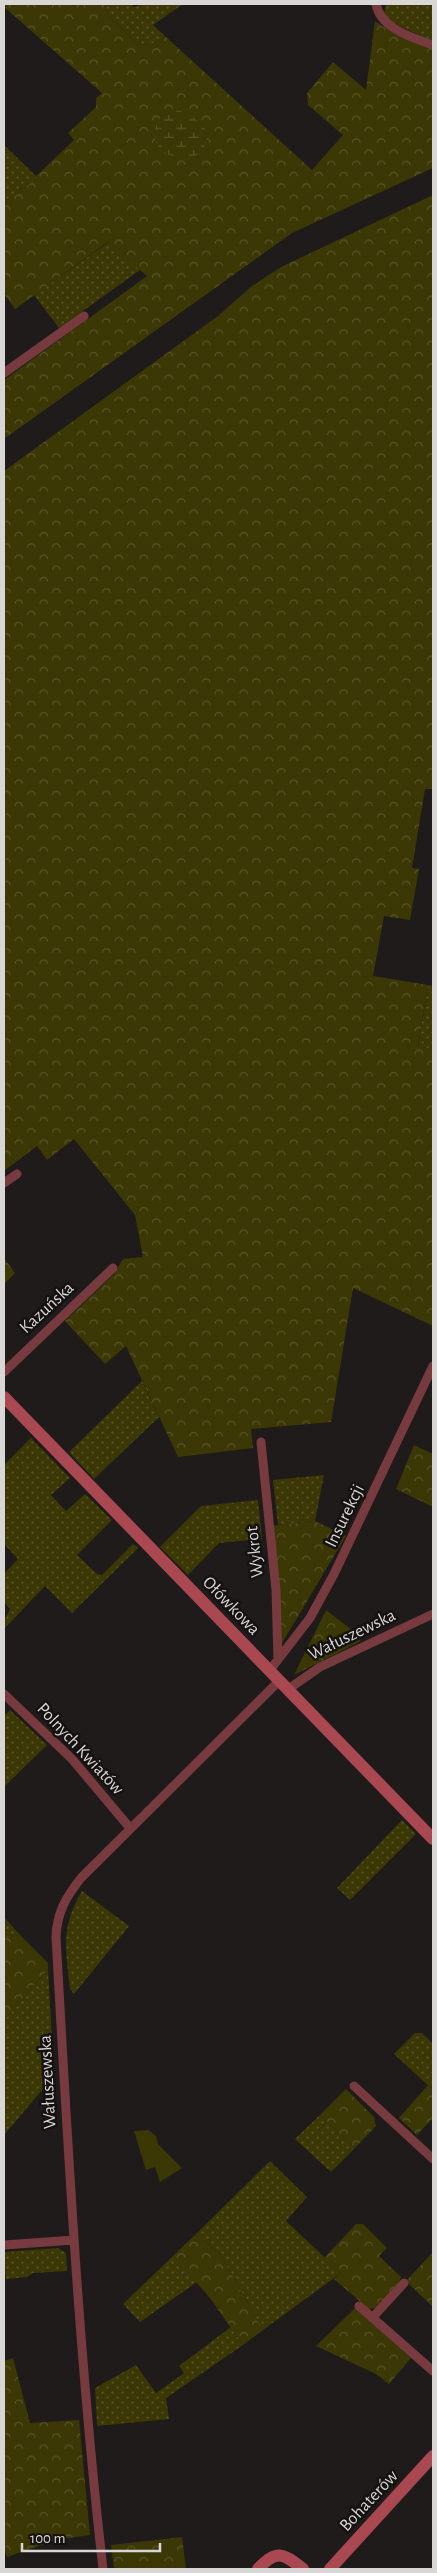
<svg xmlns="http://www.w3.org/2000/svg" width="437" height="2573" viewBox="0 0 437 2573" font-family="'Alegreya Sans',sans-serif">
	<style>
		.grass { fill: url(#grass-dots) }
		.forest { fill: url(#forest-crowns) }
		.wetland { fill: url(#wetland-marsh) }
		.park { fill: #3b3805 }
		.lines { fill: none; stroke-linecap: round; stroke-linejoin: round }
		.street { stroke: #773a3e; stroke-width: 9 }
		.secondary { stroke: #a94851; stroke-width: 12 }
		.labels { text-anchor: middle; dominant-baseline: central; stroke-width: 5; stroke-linejoin: round; paint-order: stroke }
		.street-label { font-size: 18px; fill: #d9d7d6; stroke: #151211 }
	</style>
	<defs>
		<pattern id="grass-dots" width="8" height="8" patternUnits="userSpaceOnUse" patternTransform="scale(1.25)"><rect width="8" height="8" fill="#3b3805"/><path d="M2 2h.1M6 6h.1" fill="none" stroke="#575429" stroke-width="1.8" stroke-linecap="round"/></pattern>
		<pattern id="forest-crowns" width="20" height="18" patternUnits="userSpaceOnUse" patternTransform="scale(1.25)"><rect width="20" height="18" fill="#3b3805"/><path d="M2 6a3 3 0 1 1 6 0M12 15a3 3 0 1 1 6 0" fill="none" stroke="#575429"/></pattern>
		<pattern id="wetland-marsh" width="20" height="14" patternUnits="userSpaceOnUse" patternTransform="scale(1.25)"><rect width="20" height="14" fill="#3b3805"/><path d="M1 5h8M5 5V1M11 12h8M15 12V8" fill="none" stroke="#575429"/></pattern>
	</defs>
	<rect width="100%" height="100%" fill="#1e1b1a"/>
	<!-- grass -->
	<path class="grass" d="M 106,4 L 130,4 L 134,7 L 145,4 L 183,4 L 153,25 L 166,37 L 151,44 L 138,45 L 108,15 Z
		M 386,4 L 429,4 L 433,6 L 433,41 L 390,22 L 384,14 Z
		M 4,145 L 38,178 L 4,202 Z
		M 109,242 L 140,270 L 59,328 L 34,295 Z
		M 428,985 L 433,986 L 433,1049 L 418,1047 Z
		M 142,1381 L 159,1417 L 94,1479 L 69,1452 Z
		M 31,1438 L 70,1478 L 51,1495 L 66,1511 L 85,1494 L 112,1520 L 77,1555 L 97,1574 L 102,1575 L 133,1544 L 138,1548 L 72,1613 L 45,1586 L 4,1629 L 4,1621 L 10,1609 L 4,1602 L 4,1574 L 18,1559 L 4,1544 L 4,1465 Z
		M 324,1475 L 315,1521 L 278,1525 L 273,1480 Z
		M 258,1500 L 262,1539 L 219,1543 L 188,1575 L 160,1547 L 201,1506 Z
		M 10,1710 L 47,1745 L 4,1787 L 4,1716 Z
		M 402,1820 L 416,1834 L 350,1900 L 337,1888 Z
		M 82,1891 L 129,1926 L 74,1994 L 70,1989 C 66,1949 60,1928 82,1891 Z
		M 4,1917 L 20,1935 L 4,1938 Z
		M 48,1969 L 54,2076 L 4,2135 L 4,2020 Z
		M 415,2033 L 422,2033 L 433,2044 L 433,2090 L 394,2054 Z
		M 320,2115 L 355,2148 L 331,2172 L 295,2139 Z
		M 270,2161 L 307,2197 L 286,2221 L 341,2273 L 263,2330 L 220,2254 L 196,2234 Z
		M 58,2248 L 66,2253 L 67,2271 L 33,2273 L 27,2277 L 6,2279 L 4,2252 Z
		M 173,2256 L 197,2282 L 140,2322 L 123,2304 Z
		M 231,2327 L 243,2345 L 166,2398 L 169,2419 L 97,2426 L 95,2388 L 136,2365 L 156,2393 L 184,2373 L 179,2366 Z"/>
	<!-- forest -->
	<path class="forest" d="M 4,4 L 106,4 L 108,15 L 138,45 L 151,44 L 166,37 L 312,170 L 343,135 L 308,105 L 307,93 L 333,62 L 366,90 L 375,21 L 394,34 L 433,49 L 433,168 L 292,233 L 4,439 L 4,380 L 147,276 L 108,242 L 15,309 L 4,294 L 4,202 L 38,178 L 36,176 L 74,140 L 68,133 L 96,107 L 96,98 L 102,93 L 4,7 Z
		M 433,195 L 433,789 L 425,789 L 412,868 L 419,869 L 410,920 L 384,916 L 373,976 L 428,985 L 418,1046 L 433,1049 L 433,1326 L 353,1288 L 331,1422 L 251,1429 L 253,1448 L 178,1457 L 126,1346 L 105,1364 L 65,1321 L 114,1274 L 123,1259 L 143,1257 L 135,1215 L 74,1139 L 47,1160 L 37,1146 L 4,1171 L 4,471 L 218,316 L 252,286 L 281,267 Z
		M 4,1258 L 15,1273 L 4,1284 Z
		M 414,1445 L 433,1454 L 433,1507 L 396,1489 Z
		M 315,1521 L 346,1536 L 282,1643 L 270,1526 Z
		M 326,1610 L 352,1630 L 361,1641 L 294,1675 Z
		M 20,1935 L 48,1963 L 48,1969 L 4,2020 L 4,1938 Z
		M 428,2085 L 433,2090 L 433,2118 L 417,2135 L 399,2118 Z
		M 346,2089 L 374,2117 L 376,2126 L 355,2148 L 320,2115 Z
		M 356,2224 L 363,2224 L 387,2248 L 379,2256 L 401,2277 L 398,2284 L 375,2308 L 369,2309 L 334,2279 L 341,2273 L 324,2258 Z
		M 196,2234 L 220,2254 L 263,2330 L 243,2345 L 210,2298 L 173,2256 Z
		M 433,2252 L 433,2307 L 406,2281 Z
		M 355,2308 L 411,2358 L 389,2384 L 376,2374 L 316,2346 Z
		M 13,2358 L 30,2423 L 79,2420 L 90,2535 L 56,2540 L 7,2557 L 4,2549 L 4,2361 Z
		M 182,2537 L 186,2569 L 114,2569 L 111,2545 Z"/>
	<!-- wetland -->
	<path class="wetland" d="M 166,110 C 186,109 194,116 207,131 C 207,135 207,142 205,146 C 194,173 129,152 166,110 Z"/>
	<!-- park -->
	<path class="park" d="M 148,2130 L 156,2136 L 158,2144 L 182,2168 L 160,2182 L 155,2167 L 146,2170 L 134,2131 Z"/>
	<g class="lines">
		<!-- street -->
		<path class="street" d="M 376,4 C 381,29 411,37 433,45
			M 4,373 L 84,316
			M 4,1183 L 17,1174
			M 4,1372 L 113,1268
			M 261,1442 L 276,1590 L 278,1660
			M 270,1670 L 310,1618 L 334,1574 L 433,1366
			M 287,1690 L 320,1667 L 433,1614
			M 4,1694 L 72,1759 L 130,1828
			M 354,2086 L 433,2159
			M 4,2245 L 74,2240
			M 359,2306 L 433,2371
			M 373,2317 L 404,2283
			M 103,2569 C 79,2359 68,2148 56,1937 C 57,1912 66,1897 81,1878 L 279,1681"/>
		<!-- secondary -->
		<path class="secondary" d="M 4,1397 L 433,1839
			M 258,2569 C 276,2549 283,2553 303,2569
			M 330,2569 L 433,2456"/>
	</g>
	<g class="labels">
		<!-- street labels -->
		<g class="street-label">
			<text transform="translate(47 1308) rotate(-43)">Kazuńska</text>
			<text transform="translate(345 1516) rotate(-64)">Insurekcji</text>
			<text transform="translate(255 1552) rotate(-96)">Wykrot</text>
			<text transform="translate(231 1606) rotate(46)">Ołówkowa</text>
			<text transform="translate(352 1635) rotate(-26)">Wałuszewska</text>
			<text transform="translate(80 1749) rotate(47)">Polnych Kwiatów</text>
			<text transform="translate(48 2082) rotate(-93)">Wałuszewska</text>
			<text transform="translate(369 2501) rotate(-47)">Bohaterów</text>
		</g>
	</g>
	<!-- border -->
	<rect width="437" height="2573" fill="none" stroke="#d9d7d6" stroke-width="10"/>
	<!-- scale -->
	<path d="M22 2543v8h138v-8" fill="none" stroke="#d9d7d6" stroke-width="2.5"/>
	<text x="30" y="2543" font-size="15" fill="#d9d7d6" stroke="#151211" stroke-width="4" paint-order="stroke">100 m</text>
</svg>
